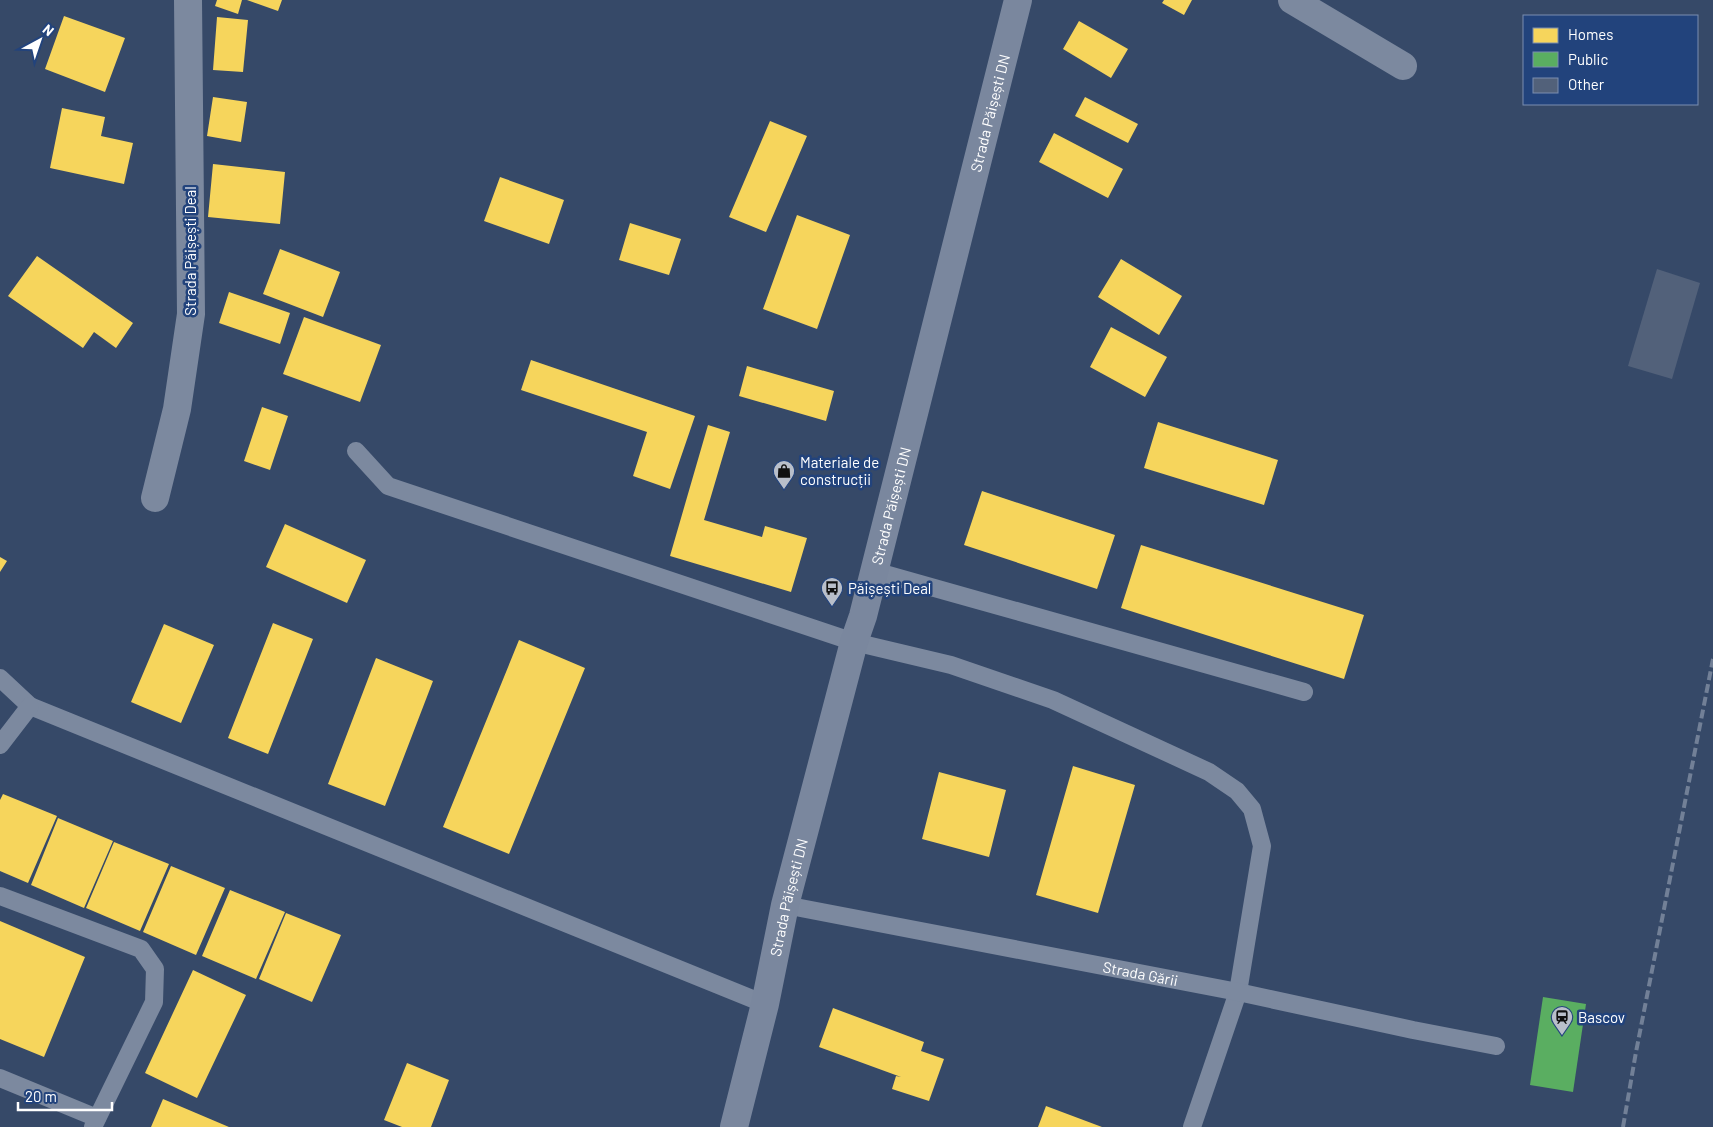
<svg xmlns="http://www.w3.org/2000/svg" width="1713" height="1127" viewBox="0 0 1713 1127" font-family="Barlow,sans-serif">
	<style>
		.homes { fill: #f6d55c }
		.public { fill: #5aae61 }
		.building { fill: #52617a }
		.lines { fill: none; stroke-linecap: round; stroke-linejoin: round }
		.lane { stroke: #7c899f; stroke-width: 18 }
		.street { stroke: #7c899f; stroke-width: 28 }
		.primary { stroke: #7a879e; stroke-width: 28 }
		.rail { stroke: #728097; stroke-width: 4; stroke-dasharray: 9 4; stroke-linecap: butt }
		.labels { text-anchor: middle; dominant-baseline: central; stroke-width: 5; stroke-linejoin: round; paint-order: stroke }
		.street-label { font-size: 15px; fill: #fff; stroke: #22437c }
		.poi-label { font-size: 15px; fill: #fff; stroke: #22437c; text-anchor: start }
	</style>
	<rect width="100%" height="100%" fill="#364968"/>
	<!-- homes -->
	<path class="homes" d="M 217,0 L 242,0 L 238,14 L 215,6 Z
		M 247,0 L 282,0 L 278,11 Z
		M 1164,0 L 1192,0 L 1184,15 L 1162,3 Z
		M 64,16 L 125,38 L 105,92 L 45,69 Z
		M 217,17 L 248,20 L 243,72 L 213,70 Z
		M 1079,21 L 1128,49 L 1111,78 L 1063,49 Z
		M 213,97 L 247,102 L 241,142 L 207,136 Z
		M 1085,97 L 1138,124 L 1128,143 L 1075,116 Z
		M 62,108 L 105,117 L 101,136 L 133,143 L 124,184 L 50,168 Z
		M 770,121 L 807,136 L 766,232 L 729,217 Z
		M 1054,133 L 1123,169 L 1108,198 L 1039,162 Z
		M 213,164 L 285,172 L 280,224 L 208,217 Z
		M 500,177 L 564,200 L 549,244 L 484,221 Z
		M 797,215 L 850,235 L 817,329 L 763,309 Z
		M 630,223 L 681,239 L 669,275 L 619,260 Z
		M 280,249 L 340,272 L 323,317 L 263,294 Z
		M 37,256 L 133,323 L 116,348 L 94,332 L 83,348 L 8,296 Z
		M 1121,259 L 1182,296 L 1159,335 L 1098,297 Z
		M 229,292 L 290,313 L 280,344 L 219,323 Z
		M 304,317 L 381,345 L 360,402 L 283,374 Z
		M 1111,327 L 1167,357 L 1145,397 L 1090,367 Z
		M 531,360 L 695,416 L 670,489 L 633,476 L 647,432 L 521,390 Z
		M 747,366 L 834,391 L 826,421 L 739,396 Z
		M 262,407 L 288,416 L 270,470 L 244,461 Z
		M 1158,422 L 1278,460 L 1264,505 L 1144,468 Z
		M 708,425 L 730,432 L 704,520 L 762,537 L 765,526 L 807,538 L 791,592 L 670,556 Z
		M 982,491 L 1115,535 L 1097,589 L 964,545 Z
		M 285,524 L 366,560 L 347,603 L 266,567 Z
		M 1141,545 L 1364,615 L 1344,679 L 1121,608 Z
		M 0,557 L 7,561 L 0,572 Z
		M 273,623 L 313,639 L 268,754 L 228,738 Z
		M 164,624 L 214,645 L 181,723 L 131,702 Z
		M 519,640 L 585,668 L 509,854 L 443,827 Z
		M 376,658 L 433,681 L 385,806 L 328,784 Z
		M 1073,766 L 1135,785 L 1098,913 L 1036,895 Z
		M 939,772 L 1006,790 L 989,857 L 922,839 Z
		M 3,794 L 57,816 L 28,883 L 0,871 L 0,800 Z
		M 58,818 L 113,841 L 84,908 L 31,885 Z
		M 114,842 L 169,864 L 140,931 L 86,908 Z
		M 171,866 L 225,888 L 196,955 L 143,932 Z
		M 230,890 L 285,912 L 256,979 L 202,956 Z
		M 286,913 L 341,935 L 312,1002 L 259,979 Z
		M 0,921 L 85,957 L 44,1057 L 0,1039 Z
		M 193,970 L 246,995 L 197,1098 L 145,1073 Z
		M 833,1008 L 924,1042 L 921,1051 L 944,1059 L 929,1101 L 892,1089 L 896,1076 L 901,1077 L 819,1047 Z
		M 407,1063 L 449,1080 L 431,1127 L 402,1127 L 384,1120 Z
		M 163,1099 L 229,1127 L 151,1127 Z
		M 1046,1106 L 1102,1127 L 1038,1127 Z"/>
	<!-- public -->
	<path class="public" d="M 1543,997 L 1586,1004 L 1573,1092 L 1530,1085 Z"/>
	<!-- building -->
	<path class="building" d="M 1657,269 L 1700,283 L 1672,379 L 1628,366 Z"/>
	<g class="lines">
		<!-- lane -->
		<g class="lane">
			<path d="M 356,451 L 388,486 L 854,642 L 951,665 L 1053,700 L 1209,772 L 1237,791 L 1252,809 L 1262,846 L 1238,992 L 1192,1127"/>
			<path d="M 874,571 L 1304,692"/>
			<path d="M 0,678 L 30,706 L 765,1004"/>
			<path d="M 0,745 L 30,706"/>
			<path d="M 0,896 L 141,949 L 155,969 L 154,1002 L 93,1127"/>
			<path id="s1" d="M 785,905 L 1238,992 L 1413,1030 L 1496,1046"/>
			<path d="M 0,1078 L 97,1118"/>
		</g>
		<!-- street -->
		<path class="street" d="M 1292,0 L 1403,66
			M 155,498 L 177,409 L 191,314 L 188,0"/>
		<!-- primary -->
		<path class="primary" id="s2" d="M 734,1127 L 765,1004 L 785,905 L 854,642 L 863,616 L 1018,0"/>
		<!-- rail -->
		<path class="rail" d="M 1623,1127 L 1636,1052 L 1713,659"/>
	</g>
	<!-- icons -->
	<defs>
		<g id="shop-pin" transform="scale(1.125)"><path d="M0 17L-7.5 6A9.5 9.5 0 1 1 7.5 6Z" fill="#b9bfca" stroke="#22437c"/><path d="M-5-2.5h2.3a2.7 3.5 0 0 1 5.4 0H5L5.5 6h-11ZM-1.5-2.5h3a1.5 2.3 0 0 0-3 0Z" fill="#111"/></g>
		<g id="bus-pin" transform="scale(1.125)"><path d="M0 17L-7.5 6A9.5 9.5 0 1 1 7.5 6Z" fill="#b9bfca" stroke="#22437c"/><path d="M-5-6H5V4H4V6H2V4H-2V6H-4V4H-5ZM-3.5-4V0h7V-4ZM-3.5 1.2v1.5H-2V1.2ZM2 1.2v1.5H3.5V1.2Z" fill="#111"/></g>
		<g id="station-pin" transform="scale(1.125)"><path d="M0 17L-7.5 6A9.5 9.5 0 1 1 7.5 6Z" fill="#b9bfca" stroke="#22437c"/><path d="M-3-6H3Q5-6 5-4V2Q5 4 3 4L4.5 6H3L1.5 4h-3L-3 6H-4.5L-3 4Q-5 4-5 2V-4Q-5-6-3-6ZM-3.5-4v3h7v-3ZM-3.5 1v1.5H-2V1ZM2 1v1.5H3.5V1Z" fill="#111"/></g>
	</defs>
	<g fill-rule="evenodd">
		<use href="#shop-pin" x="784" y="471"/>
		<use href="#bus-pin" x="832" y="588"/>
		<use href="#station-pin" x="1562" y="1017"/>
	</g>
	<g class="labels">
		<!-- street labels -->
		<g class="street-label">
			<text stroke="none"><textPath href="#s2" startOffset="1046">Strada Păișești DN</textPath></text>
			<text transform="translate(190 251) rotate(-90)">Strada Păișești Deal</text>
			<text stroke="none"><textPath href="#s2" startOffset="641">Strada Păișești DN</textPath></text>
			<text stroke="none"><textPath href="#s2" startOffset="236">Strada Păișești DN</textPath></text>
			<text stroke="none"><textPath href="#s1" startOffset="362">Strada Gării</textPath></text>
		</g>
		<!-- poi labels -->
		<g class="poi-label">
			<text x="800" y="462">Materiale de<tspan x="800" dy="17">construcții</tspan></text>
			<text x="848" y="588">Păișești Deal</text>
			<text x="1578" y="1017">Bascov</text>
		</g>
	</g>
	<!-- legend -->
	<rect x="1523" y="15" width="175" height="90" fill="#22437c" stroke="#7a8eb0"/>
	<rect x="1533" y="28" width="25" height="15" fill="#f6d55c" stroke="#7a8eb0"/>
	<text x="1568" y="40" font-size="15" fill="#ffffff">Homes</text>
	<rect x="1533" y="52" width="25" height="15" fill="#5aae61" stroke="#7a8eb0"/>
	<text x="1568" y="65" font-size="15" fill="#ffffff">Public</text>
	<rect x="1533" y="78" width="25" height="15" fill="#52617a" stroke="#7a8eb0"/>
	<text x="1568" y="90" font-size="15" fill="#ffffff">Other</text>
	<!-- north arrow -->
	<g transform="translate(40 40) rotate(40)" stroke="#22437c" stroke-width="4" paint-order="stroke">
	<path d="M0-4L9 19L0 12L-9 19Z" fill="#ffffff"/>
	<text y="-8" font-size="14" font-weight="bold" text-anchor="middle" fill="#ffffff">N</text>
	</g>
	<!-- scale -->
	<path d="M18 1102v8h94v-8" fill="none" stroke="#ffffff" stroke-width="2.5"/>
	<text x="25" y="1102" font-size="15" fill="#ffffff" stroke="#22437c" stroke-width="4" paint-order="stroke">20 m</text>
</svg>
